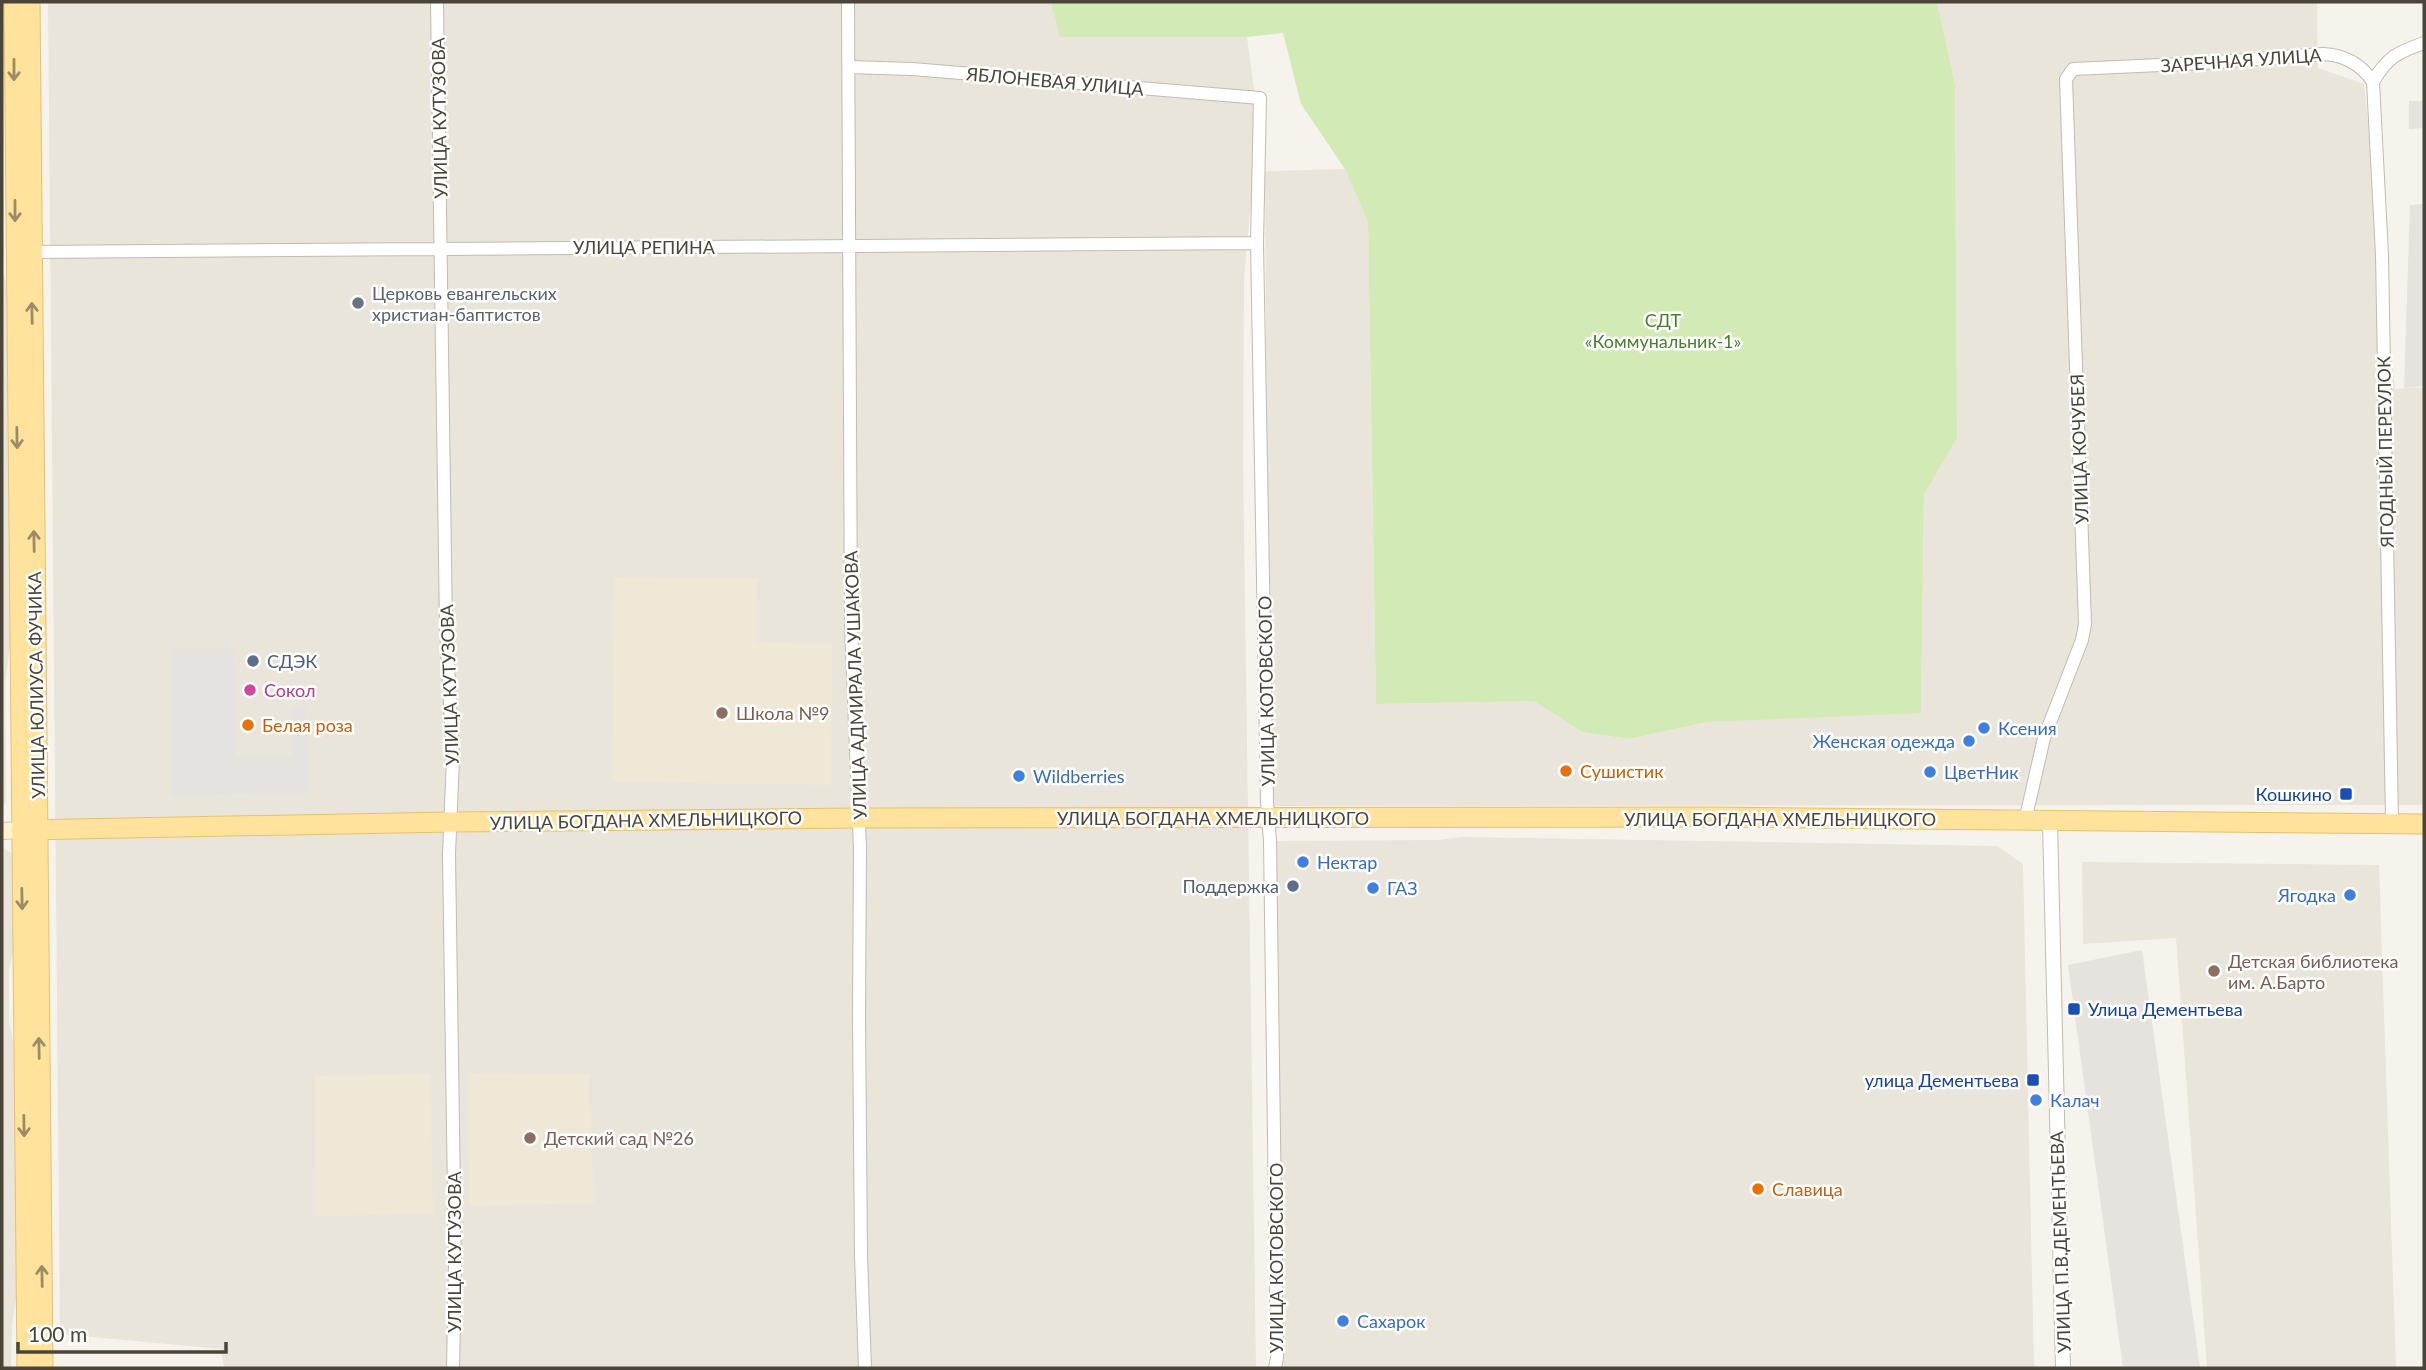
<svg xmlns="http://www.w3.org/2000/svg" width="2426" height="1370" viewBox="0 0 2426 1370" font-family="Lato,sans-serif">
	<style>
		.residential { fill: #eae5da }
		.industrial { fill: #e6e2dd }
		.education { fill: #efe8d6 }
		.green { fill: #d2eab5 }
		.parking { fill: #e5e3e0 }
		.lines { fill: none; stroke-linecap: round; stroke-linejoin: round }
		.minor-casing { stroke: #c2bbae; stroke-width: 14 }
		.tertiary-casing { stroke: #c2bbae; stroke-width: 16 }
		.secondary-casing { stroke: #d6c79b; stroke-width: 18 }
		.primary-casing { stroke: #e6c16a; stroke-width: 21 }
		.minor { stroke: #fff; stroke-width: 12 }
		.tertiary { stroke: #fff; stroke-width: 14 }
		.secondary { stroke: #fff3cd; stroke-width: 16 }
		.primary { stroke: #ffe39c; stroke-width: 19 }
		.oneway { stroke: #9c8c66 }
		.worship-dot { fill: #6b7280; stroke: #fff; stroke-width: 2.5 }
		.service-dot { fill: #5c6f8a; stroke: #fff; stroke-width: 2.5 }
		.hotel-dot { fill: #d1479c; stroke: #fff; stroke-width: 2.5 }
		.education-dot { fill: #8d6e63; stroke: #fff; stroke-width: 2.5 }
		.food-dot { fill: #e8710a; stroke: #fff; stroke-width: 2.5 }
		.shop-dot { fill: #3f7fe0; stroke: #fff; stroke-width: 2.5 }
		.transit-dot { fill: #1a4fb4; stroke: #fff; stroke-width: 2.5 }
		.labels { text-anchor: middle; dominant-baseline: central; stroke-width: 5; stroke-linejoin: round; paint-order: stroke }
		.street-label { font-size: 18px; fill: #4b4439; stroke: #fff }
		.worship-label { font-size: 18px; fill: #5b616d; stroke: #fff; text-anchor: start }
		.park-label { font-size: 18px; fill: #4a7f2a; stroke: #fff }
		.service-label { font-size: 18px; fill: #4e5e75; stroke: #fff; text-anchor: start }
		.hotel-label { font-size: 18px; fill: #b23c85; stroke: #fff; text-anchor: start }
		.education-label { font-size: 18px; fill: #785e54; stroke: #fff; text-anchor: start }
		.food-label { font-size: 18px; fill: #c56008; stroke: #fff; text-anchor: start }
		.shop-label { font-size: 18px; fill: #366cbe; stroke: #fff; text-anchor: start }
		.transit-label { font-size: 18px; fill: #164399; stroke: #fff; text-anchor: end }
	</style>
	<rect width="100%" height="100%" fill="#f6f3ec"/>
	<!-- residential -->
	<path class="residential" d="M 48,2 L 1051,2 L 1061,37 L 1247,37 L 1258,119 L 1244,281 L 1243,461 L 1256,1368 L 224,1368 L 221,1349 L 60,1334 Z
		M 1937,2 L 2317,2 L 2318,68 L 2364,84 L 2395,389 L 2424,387 L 2424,805 L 1269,806 L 1265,171 L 1345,169 L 1368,222 L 1376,704 L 1534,701 L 1582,732 L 1629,739 L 1707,722 L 1921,712 L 1924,495 L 1957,438 L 1955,84 Z
		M 2,272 L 8,286 L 12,628 L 5,685 L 6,800 L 2,811 Z
		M 1462,837 L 1997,846 L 2023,864 L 2034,1368 L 1280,1368 L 1270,841 L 1439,840 Z
		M 2,847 L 11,853 L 14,859 L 15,944 L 9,969 L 9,1021 L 15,1049 L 17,1291 L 12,1327 L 11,1368 L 2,1368 Z
		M 2082,862 L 2379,865 L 2396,1368 L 2207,1368 L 2176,938 L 2083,944 Z"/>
	<!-- industrial -->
	<path class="industrial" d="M 2409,101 L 2424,101 L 2424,128 L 2409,129 Z
		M 2424,204 L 2424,386 L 2404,388 L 2410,205 Z
		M 2142,950 L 2200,1368 L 2123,1368 L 2068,965 Z"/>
	<!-- education -->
	<path class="education" d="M 615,577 L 757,578 L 756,642 L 832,644 L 831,785 L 612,782 Z
		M 468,1073 L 589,1074 L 594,1203 L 469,1206 Z
		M 430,1074 L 433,1214 L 316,1216 L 314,1076 Z"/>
	<!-- green -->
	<path class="green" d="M 1051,2 L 1937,2 L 1955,84 L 1957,438 L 1924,495 L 1921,713 L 1707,722 L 1629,739 L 1582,732 L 1534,701 L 1376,704 L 1368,222 L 1345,169 L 1301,104 L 1283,33 L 1247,37 L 1060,37 Z"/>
	<!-- parking -->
	<path class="parking" d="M 171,649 L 235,649 L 236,757 L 292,757 L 292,708 L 306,708 L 309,793 L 172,795 Z"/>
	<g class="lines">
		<!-- minor casing -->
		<g class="minor-casing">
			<path id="minor" d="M 437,2 L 446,627 L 453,759 L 449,854 L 455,1265 L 453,1368
				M 848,2 L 851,626 L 860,848 L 859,1016 L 861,1256 L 865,1368
				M 849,67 L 912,69 L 1260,98 L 1257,243 L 1267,802 L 1270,841 L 1277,1358 L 1275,1368
				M 2373,82 C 2387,57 2398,52 2424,43
				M 31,252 L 1257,243
				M 2025,821 L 2044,738 L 2082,640 L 2085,624 L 2066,79 L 2073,69 L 2204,63 L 2323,54 C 2344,55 2361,64 2373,82 L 2382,255 L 2392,822"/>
		</g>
		<!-- tertiary casing -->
		<g class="tertiary-casing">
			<path id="tertiary" d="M 2050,822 L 2063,1368"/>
		</g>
		<!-- secondary casing -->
		<g class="secondary-casing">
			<path id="secondary" d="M 2,831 L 21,830"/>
		</g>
		<!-- primary casing -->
		<g class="primary-casing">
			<path id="primary" d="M 14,2 L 27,1368
				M 30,2 L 43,1368
				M 21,830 L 450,822 L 859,818 L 1713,817 L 2424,824"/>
		</g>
		<!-- minor -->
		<use href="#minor" class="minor"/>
		<!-- tertiary -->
		<use href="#tertiary" class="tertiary"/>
		<!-- secondary -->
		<use href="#secondary" class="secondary"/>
		<!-- primary -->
		<use href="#primary" class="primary"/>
	</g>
	<!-- one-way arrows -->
	<defs><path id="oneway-shaft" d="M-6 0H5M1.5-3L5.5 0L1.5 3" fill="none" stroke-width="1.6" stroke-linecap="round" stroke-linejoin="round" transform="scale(1.75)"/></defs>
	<g class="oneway">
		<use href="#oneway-shaft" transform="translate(14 70) rotate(90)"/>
		<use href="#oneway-shaft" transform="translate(15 211) rotate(90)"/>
		<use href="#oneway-shaft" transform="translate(32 313) rotate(-91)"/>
		<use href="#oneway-shaft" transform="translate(17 438) rotate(89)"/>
		<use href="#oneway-shaft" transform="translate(34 541) rotate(-91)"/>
		<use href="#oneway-shaft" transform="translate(22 899) rotate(89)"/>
		<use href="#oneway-shaft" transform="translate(39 1048) rotate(-91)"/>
		<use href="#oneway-shaft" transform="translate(24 1126) rotate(89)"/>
		<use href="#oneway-shaft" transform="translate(42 1276) rotate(-91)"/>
	</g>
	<!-- markers -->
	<circle class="worship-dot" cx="358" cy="303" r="7"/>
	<g class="service-dot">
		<circle cx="253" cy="661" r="7"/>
		<circle cx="1293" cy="886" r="7"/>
	</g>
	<circle class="hotel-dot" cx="250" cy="690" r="7"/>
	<g class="education-dot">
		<circle cx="722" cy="713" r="7"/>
		<circle cx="2214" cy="971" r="7"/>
		<circle cx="530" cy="1138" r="7"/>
	</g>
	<g class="food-dot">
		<circle cx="248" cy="725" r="7"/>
		<circle cx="1566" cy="771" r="7"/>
		<circle cx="1758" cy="1189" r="7"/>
	</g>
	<g class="shop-dot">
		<circle cx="1984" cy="728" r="7"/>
		<circle cx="1969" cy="741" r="7"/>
		<circle cx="1930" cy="772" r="7"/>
		<circle cx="1019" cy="776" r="7"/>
		<circle cx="1303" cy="862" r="7"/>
		<circle cx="1373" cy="888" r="7"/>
		<circle cx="2350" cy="895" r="7"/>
		<circle cx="2036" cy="1100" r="7"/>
		<circle cx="1343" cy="1321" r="7"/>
	</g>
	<g class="transit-dot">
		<rect x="2339" y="787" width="14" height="14" rx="3.5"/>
		<rect x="2067" y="1002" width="14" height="14" rx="3.5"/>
		<rect x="2026" y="1073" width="14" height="14" rx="3.5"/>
	</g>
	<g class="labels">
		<!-- street labels -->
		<g class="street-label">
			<text transform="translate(2241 60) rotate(-4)">ЗАРЕЧНАЯ УЛИЦА</text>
			<text transform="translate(1055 81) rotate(5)">ЯБЛОНЕВАЯ УЛИЦА</text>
			<text transform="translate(439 118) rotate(-91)">УЛИЦА КУТУЗОВА</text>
			<text x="644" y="247">УЛИЦА РЕПИНА</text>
			<text transform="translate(2079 449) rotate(-92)">УЛИЦА КОЧУБЕЯ</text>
			<text transform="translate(2385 452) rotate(-91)">ЯГОДНЫЙ ПЕРЕУЛОК</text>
			<text transform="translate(36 685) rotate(-91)">УЛИЦА ЮЛИУСА ФУЧИКА</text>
			<text transform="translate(449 685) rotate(-92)">УЛИЦА КУТУЗОВА</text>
			<text transform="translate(855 685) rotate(-92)">УЛИЦА АДМИРАЛА УШАКОВА</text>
			<text transform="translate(1266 691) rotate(-91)">УЛИЦА КОТОВСКОГО</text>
			<text x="1213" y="818">УЛИЦА БОГДАНА ХМЕЛЬНИЦКОГО</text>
			<text x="1780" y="819">УЛИЦА БОГДАНА ХМЕЛЬНИЦКОГО</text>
			<text transform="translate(646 820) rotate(-1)">УЛИЦА БОГДАНА ХМЕЛЬНИЦКОГО</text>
			<text transform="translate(2060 1242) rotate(-92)">УЛИЦА П.В.ДЕМЕНТЬЕВА</text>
			<text transform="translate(454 1252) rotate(-90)">УЛИЦА КУТУЗОВА</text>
			<text transform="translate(1276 1258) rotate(-90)">УЛИЦА КОТОВСКОГО</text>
		</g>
		<!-- worship labels -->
		<g class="worship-label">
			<text x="372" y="293">Церковь евангельских<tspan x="372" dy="21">христиан-баптистов</tspan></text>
		</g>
		<!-- park labels -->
		<g class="park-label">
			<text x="1663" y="320">СДТ<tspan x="1663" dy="21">«Коммунальник-1»</tspan></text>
		</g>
		<!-- service labels -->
		<g class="service-label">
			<text x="267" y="661">СДЭК</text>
			<text x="1279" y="886" text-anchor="end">Поддержка</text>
		</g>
		<!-- hotel labels -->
		<g class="hotel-label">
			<text x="264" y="690">Сокол</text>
		</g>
		<!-- education labels -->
		<g class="education-label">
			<text x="736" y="713">Школа №9</text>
			<text x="2228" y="961">Детская библиотека<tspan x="2228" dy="21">им. А.Барто</tspan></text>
			<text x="544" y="1138">Детский сад №26</text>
		</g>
		<!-- food labels -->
		<g class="food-label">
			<text x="262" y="725">Белая роза</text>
			<text x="1580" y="771">Сушистик</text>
			<text x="1772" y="1189">Славица</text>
		</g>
		<!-- shop labels -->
		<g class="shop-label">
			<text x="1998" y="728">Ксения</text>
			<text x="1955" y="741" text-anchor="end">Женская одежда</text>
			<text x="1944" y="772">ЦветНик</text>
			<text x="1033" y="776">Wildberries</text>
			<text x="1317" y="862">Нектар</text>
			<text x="1387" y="888">ГАЗ</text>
			<text x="2336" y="895" text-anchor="end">Ягодка</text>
			<text x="2050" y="1100">Калач</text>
			<text x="1357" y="1321">Сахарок</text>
		</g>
		<!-- transit labels -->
		<g class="transit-label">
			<text x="2332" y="794">Кошкино</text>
			<text x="2088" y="1009" text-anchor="start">Улица Дементьева</text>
			<text x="2019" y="1080">улица Дементьева</text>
		</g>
	</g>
	<!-- border -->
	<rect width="2426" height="1370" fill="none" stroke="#4b4439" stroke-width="7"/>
	<!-- scale -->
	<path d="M18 1342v10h208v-10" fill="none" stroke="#4b4439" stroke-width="3.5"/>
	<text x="28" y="1342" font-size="21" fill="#4b4439" stroke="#ffffff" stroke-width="5" paint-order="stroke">100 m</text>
</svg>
